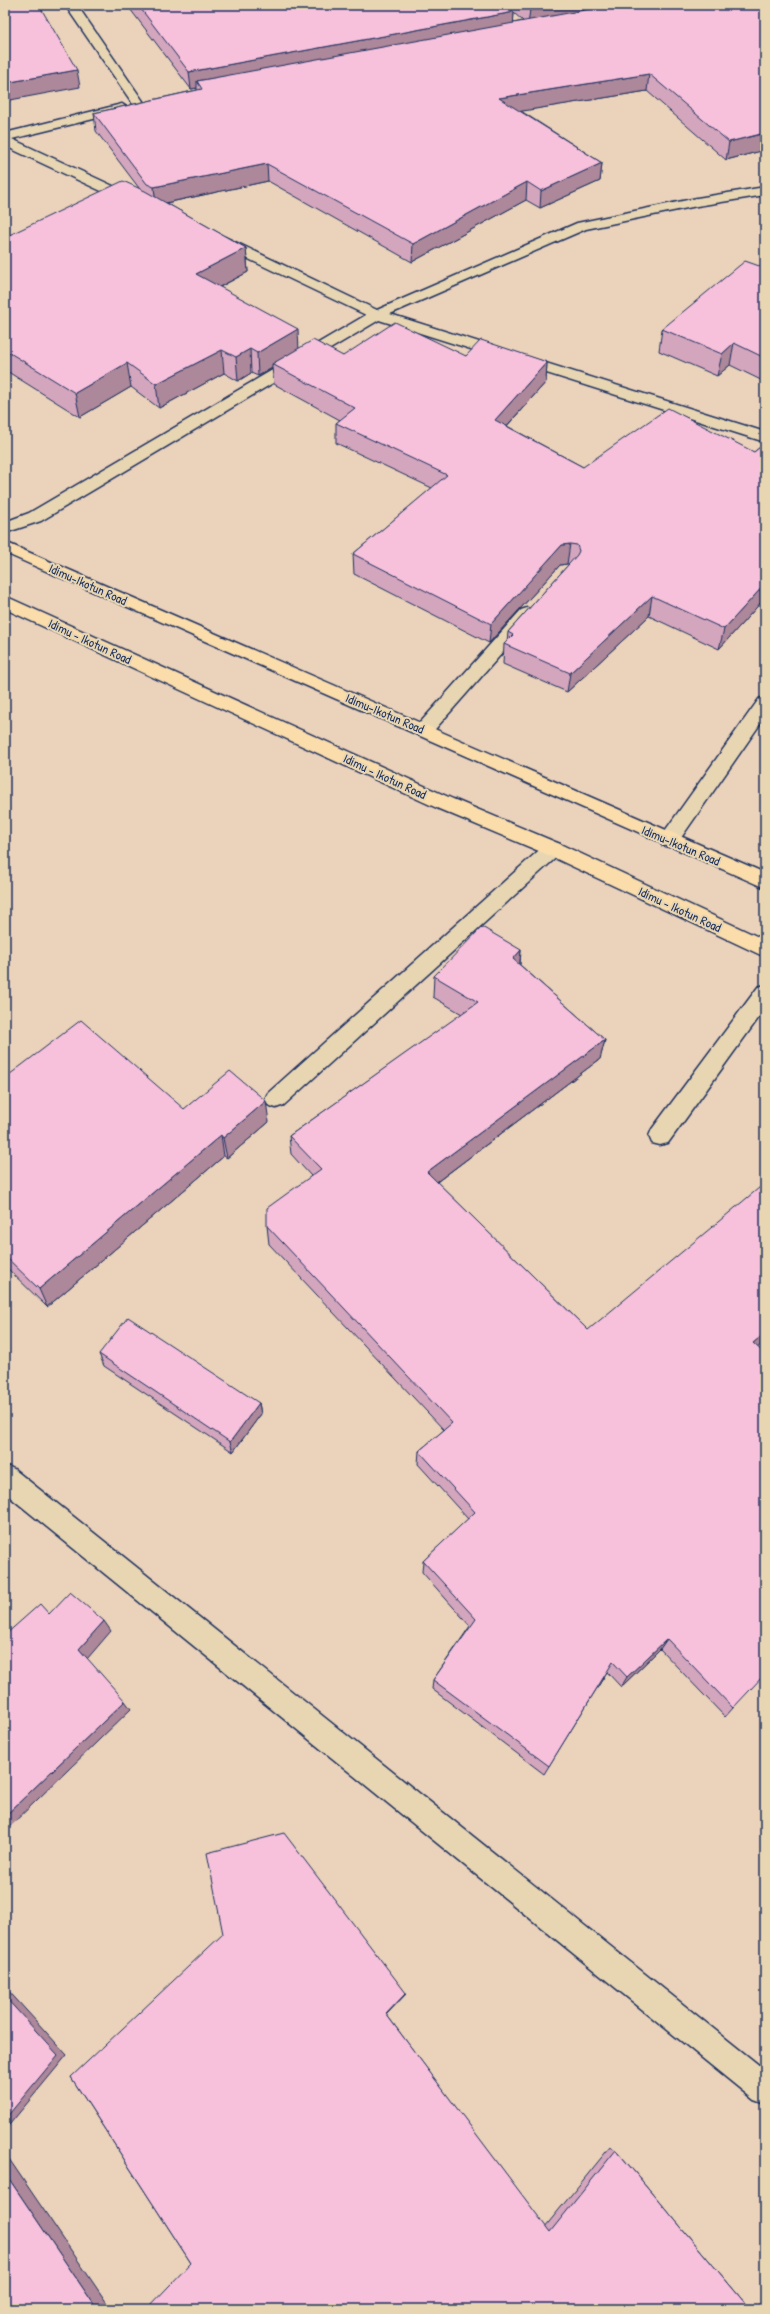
<svg xmlns="http://www.w3.org/2000/svg" width="770" height="2314" viewBox="0 0 770 2314" font-family="'Patrick Hand',sans-serif">
	<style>
		.lines { fill: none; stroke-linecap: round; stroke-linejoin: round }
		.lane-casing { stroke: #1b2f5e; stroke-width: 3 }
		.street-casing { stroke: #1b2f5e; stroke-width: 3 }
		.primary-casing { stroke: #1b2f5e; stroke-width: 3 }
		.lane { fill: #e8d6b3; fill-rule: evenodd }
		.street { fill: #e8d6b3; fill-rule: evenodd }
		.primary { fill: #fbddab; fill-rule: evenodd }
		.wall { fill: #d4a6bd; stroke: #1b2f5e; fill-rule: evenodd }
		.shaded-wall { fill: #ad879a; stroke: #1b2f5e }
		.building { fill: #f7c1dc; stroke: #1b2f5e }
		.labels { text-anchor: middle; dominant-baseline: central; stroke-width: 4; stroke-linejoin: round; paint-order: stroke }
		.street-label { font-size: 13px; fill: #1b2f5e; stroke: #e8d6b3 }
	</style>
	<rect width="100%" height="100%" fill="#ebd2bb"/>
	<filter id="ink" filterUnits="userSpaceOnUse"><feTurbulence type="fractalNoise" baseFrequency=".025" numOctaves="2"/><feDisplacementMap in="SourceGraphic" scale="8" xChannelSelector="R" yChannelSelector="G"/><feConvolveMatrix kernelMatrix="1 2 1 2 8 2 1 2 1" color-interpolation-filters="sRGB"/></filter>
	<g filter="url(#ink)">
		<g class="lines">
			<!-- lane casing -->
			<g class="lane-casing">
				<path id="lane" d="M 527,608 L 533,610 L 536,614 L 533,618 L 430,735 L 424,736 L 418,735 L 415,730 L 418,725 L 521,610 Z
					M 765,697 L 765,717 L 676,845 L 669,847 L 662,845 L 659,840 L 662,835 L 759,699 Z
					M 553,842 L 560,844 L 563,849 L 560,854 L 284,1105 L 276,1108 L 268,1105 L 265,1099 L 268,1093 L 546,844 Z
					M 765,985 L 765,1009 L 668,1143 L 660,1145 L 652,1143 L 649,1136 L 652,1129 L 758,987 Z"/>
			</g>
			<!-- street casing -->
			<g class="street-casing">
				<path id="street" d="M 65,5 L 77,5 L 145,104 L 143,107 L 135,107 Z
					M 122,104 L 128,108 L 126,111 L 12,139 L 139,198 L 141,201 L 139,204 L 129,204 L 5,146 L 5,133 Z
					M 765,187 L 765,195 L 697,206 L 586,229 L 390,314 L 765,432 L 765,442 L 379,320 L 41,521 L 5,533 L 5,522 L 29,513 L 366,315 L 215,243 L 213,240 L 215,237 L 225,237 L 377,310 L 577,223 L 697,198 Z
					M 5,1465 L 14,1469 L 765,2070 L 765,2104 L 754,2100 L 5,1493 Z"/>
			</g>
			<!-- primary casing -->
			<g class="primary-casing">
				<path id="primary" d="M 5,542 L 765,873 L 765,888 L 5,553 Z
					M 5,596 L 453,799 L 560,844 L 765,940 L 765,957 L 546,854 L 439,809 L 5,609 Z"/>
			</g>
			<!-- lane -->
			<use href="#lane" class="lane"/>
			<!-- street -->
			<use href="#street" class="street"/>
			<!-- primary -->
			<use href="#primary" class="primary"/>
		</g>
		<!-- wall -->
		<path class="wall" d="M 127,5 L 765,5 L 765,150 L 726,160 L 647,91 L 521,111 L 602,163 L 600,181 L 540,208 L 526,200 L 412,262 L 268,181 L 166,203 L 246,248 L 248,272 L 220,287 L 299,349 L 343,356 L 466,356 L 547,362 L 546,382 L 507,426 L 583,467 L 754,452 L 765,443 L 765,598 L 719,649 L 649,616 L 567,692 L 503,664 L 504,644 L 507,642 L 508,632 L 569,564 L 567,564 L 560,565 L 489,643 L 354,574 L 353,554 L 432,488 L 336,443 L 336,423 L 340,420 L 274,384 L 272,368 L 258,376 L 251,373 L 238,381 L 224,373 L 159,408 L 131,387 L 80,417 L 5,370 L 5,237 L 139,188 L 96,131 L 94,113 L 197,90 L 197,88 L 191,89 ZM 514,13 L 523,21 L 513,23 Z
			M 765,268 L 765,382 L 730,365 L 717,376 L 659,351 L 662,329 Z
			M 521,950 L 520,965 L 605,1040 L 600,1059 L 437,1182 L 588,1330 L 758,1347 L 733,1708 L 725,1717 L 660,1649 L 621,1687 L 607,1672 L 544,1774 L 432,1689 L 433,1680 L 470,1626 L 422,1572 L 423,1561 L 468,1519 L 418,1464 L 419,1451 L 444,1430 L 269,1244 L 267,1226 L 311,1176 L 291,1154 L 289,1136 L 462,1014 L 433,997 L 434,976 Z
			M 5,1078 L 184,1109 L 269,1122 L 227,1158 L 224,1156 L 47,1307 L 5,1266 Z
			M 99,1354 L 259,1403 L 261,1414 L 233,1452 L 104,1366 Z
			M 406,1994 L 386,2014 L 545,2227 L 610,2147 L 616,2150 L 750,2309 L 191,2263 L 71,2077 Z"/>
		<!-- shaded-wall -->
		<path class="shaded-wall" d="M 554,5 L 645,5 L 528,26 L 530,9 Z
			M 514,12 L 513,29 L 197,81 L 197,88 L 191,89 L 189,72 Z
			M 77,70 L 80,87 L 5,101 L 5,83 Z
			M 649,74 L 647,91 L 498,115 L 499,98 Z
			M 765,133 L 765,150 L 726,160 L 729,142 Z
			M 602,163 L 600,181 L 540,208 L 541,191 Z
			M 267,164 L 268,181 L 156,205 L 154,187 Z
			M 527,182 L 526,200 L 412,262 L 413,244 Z
			M 246,248 L 248,272 L 198,298 L 196,274 Z
			M 298,329 L 299,352 L 272,364 L 272,368 L 258,376 L 257,353 Z
			M 734,343 L 730,365 L 717,376 L 722,354 Z
			M 250,349 L 251,373 L 238,381 L 236,357 Z
			M 222,350 L 224,373 L 159,408 L 156,384 Z
			M 547,362 L 546,382 L 494,440 L 495,420 Z
			M 127,363 L 131,387 L 80,417 L 75,393 Z
			M 570,544 L 567,564 L 560,565 L 489,643 L 491,624 L 562,545 Z
			M 765,584 L 765,598 L 719,649 L 724,629 Z
			M 652,596 L 649,616 L 567,692 L 570,673 Z
			M 521,950 L 519,971 L 513,959 Z
			M 605,1040 L 600,1059 L 426,1190 L 427,1172 Z
			M 266,1101 L 269,1122 L 227,1158 L 223,1138 Z
			M 221,1135 L 224,1156 L 47,1307 L 39,1289 Z
			M 765,1333 L 765,1341 L 745,1359 L 753,1343 Z
			M 259,1403 L 261,1414 L 233,1452 L 230,1442 Z
			M 104,1621 L 111,1631 L 87,1659 L 79,1649 Z
			M 667,1639 L 660,1649 L 621,1687 L 627,1677 Z
			M 125,1701 L 131,1709 L 5,1831 L 5,1816 Z
			M 5,1987 L 67,2055 L 5,2130 Z
			M 406,1993 L 406,1994 L 386,2015 L 386,2014 Z
			M 5,2153 L 111,2309 L 97,2309 L 5,2173 Z"/>
		<!-- building -->
		<path class="building" d="M 5,5 L 39,5 L 77,70 L 5,83 Z
			M 138,5 L 506,5 L 514,12 L 189,72 Z
			M 525,5 L 554,5 L 530,9 Z
			M 612,5 L 765,5 L 765,133 L 729,142 L 649,74 L 499,98 L 602,163 L 541,191 L 527,182 L 413,244 L 267,164 L 154,187 L 147,184 L 94,113 L 202,89 L 197,81 Z
			M 123,181 L 145,191 L 246,248 L 196,274 L 298,329 L 257,353 L 250,349 L 236,357 L 222,350 L 156,384 L 127,363 L 75,393 L 5,350 L 5,237 Z
			M 745,261 L 765,268 L 765,358 L 734,343 L 722,354 L 662,329 Z
			M 395,322 L 466,356 L 481,340 L 547,362 L 495,420 L 583,467 L 668,408 L 754,452 L 765,443 L 765,584 L 724,629 L 652,596 L 570,673 L 504,644 L 513,635 L 508,632 L 577,555 L 579,551 L 577,545 L 570,544 L 562,545 L 491,624 L 353,554 L 447,475 L 336,423 L 355,408 L 272,364 L 313,340 L 343,356 Z
			M 482,927 L 521,950 L 513,959 L 605,1040 L 427,1172 L 588,1330 L 765,1183 L 765,1333 L 753,1343 L 765,1354 L 765,1674 L 733,1708 L 667,1639 L 627,1677 L 613,1662 L 549,1766 L 433,1680 L 476,1619 L 423,1561 L 475,1512 L 419,1451 L 452,1423 L 267,1226 L 267,1208 L 321,1169 L 289,1136 L 478,1002 L 434,976 Z
			M 81,1020 L 184,1109 L 230,1071 L 266,1101 L 223,1138 L 221,1135 L 39,1289 L 5,1256 L 5,1078 Z
			M 128,1317 L 259,1403 L 230,1442 L 99,1354 Z
			M 70,1592 L 104,1621 L 79,1649 L 125,1701 L 5,1816 L 5,1635 L 40,1604 L 49,1614 Z
			M 284,1833 L 406,1993 L 386,2014 L 550,2232 L 616,2150 L 750,2309 L 147,2309 L 191,2263 L 71,2077 L 223,1934 L 207,1853 Z
			M 5,1997 L 58,2055 L 5,2119 Z
			M 5,2173 L 97,2309 L 5,2309 Z"/>
	</g>
	<g class="labels">
		<!-- street labels -->
		<g class="street-label">
			<text transform="translate(88 584) rotate(24)">Idimu-Ikotun Road</text>
			<text transform="translate(90 641) rotate(25)">Idimu - Ikotun Road</text>
			<text transform="translate(385 713) rotate(23)">Idimu-Ikotun Road</text>
			<text transform="translate(385 776) rotate(25)">Idimu - Ikotun Road</text>
			<text transform="translate(681 845) rotate(23)">Idimu-Ikotun Road</text>
			<text transform="translate(680 909) rotate(25)">Idimu - Ikotun Road</text>
		</g>
	</g>
	<!-- margin -->
	<rect width="770" height="2314" fill="none" stroke="#e8d6b3" stroke-width="20"/>
	<rect x="10" y="10" width="750" height="2294" fill="none" stroke="#1b2f5e" stroke-width="1.5" filter="url(#ink)"/>
</svg>
